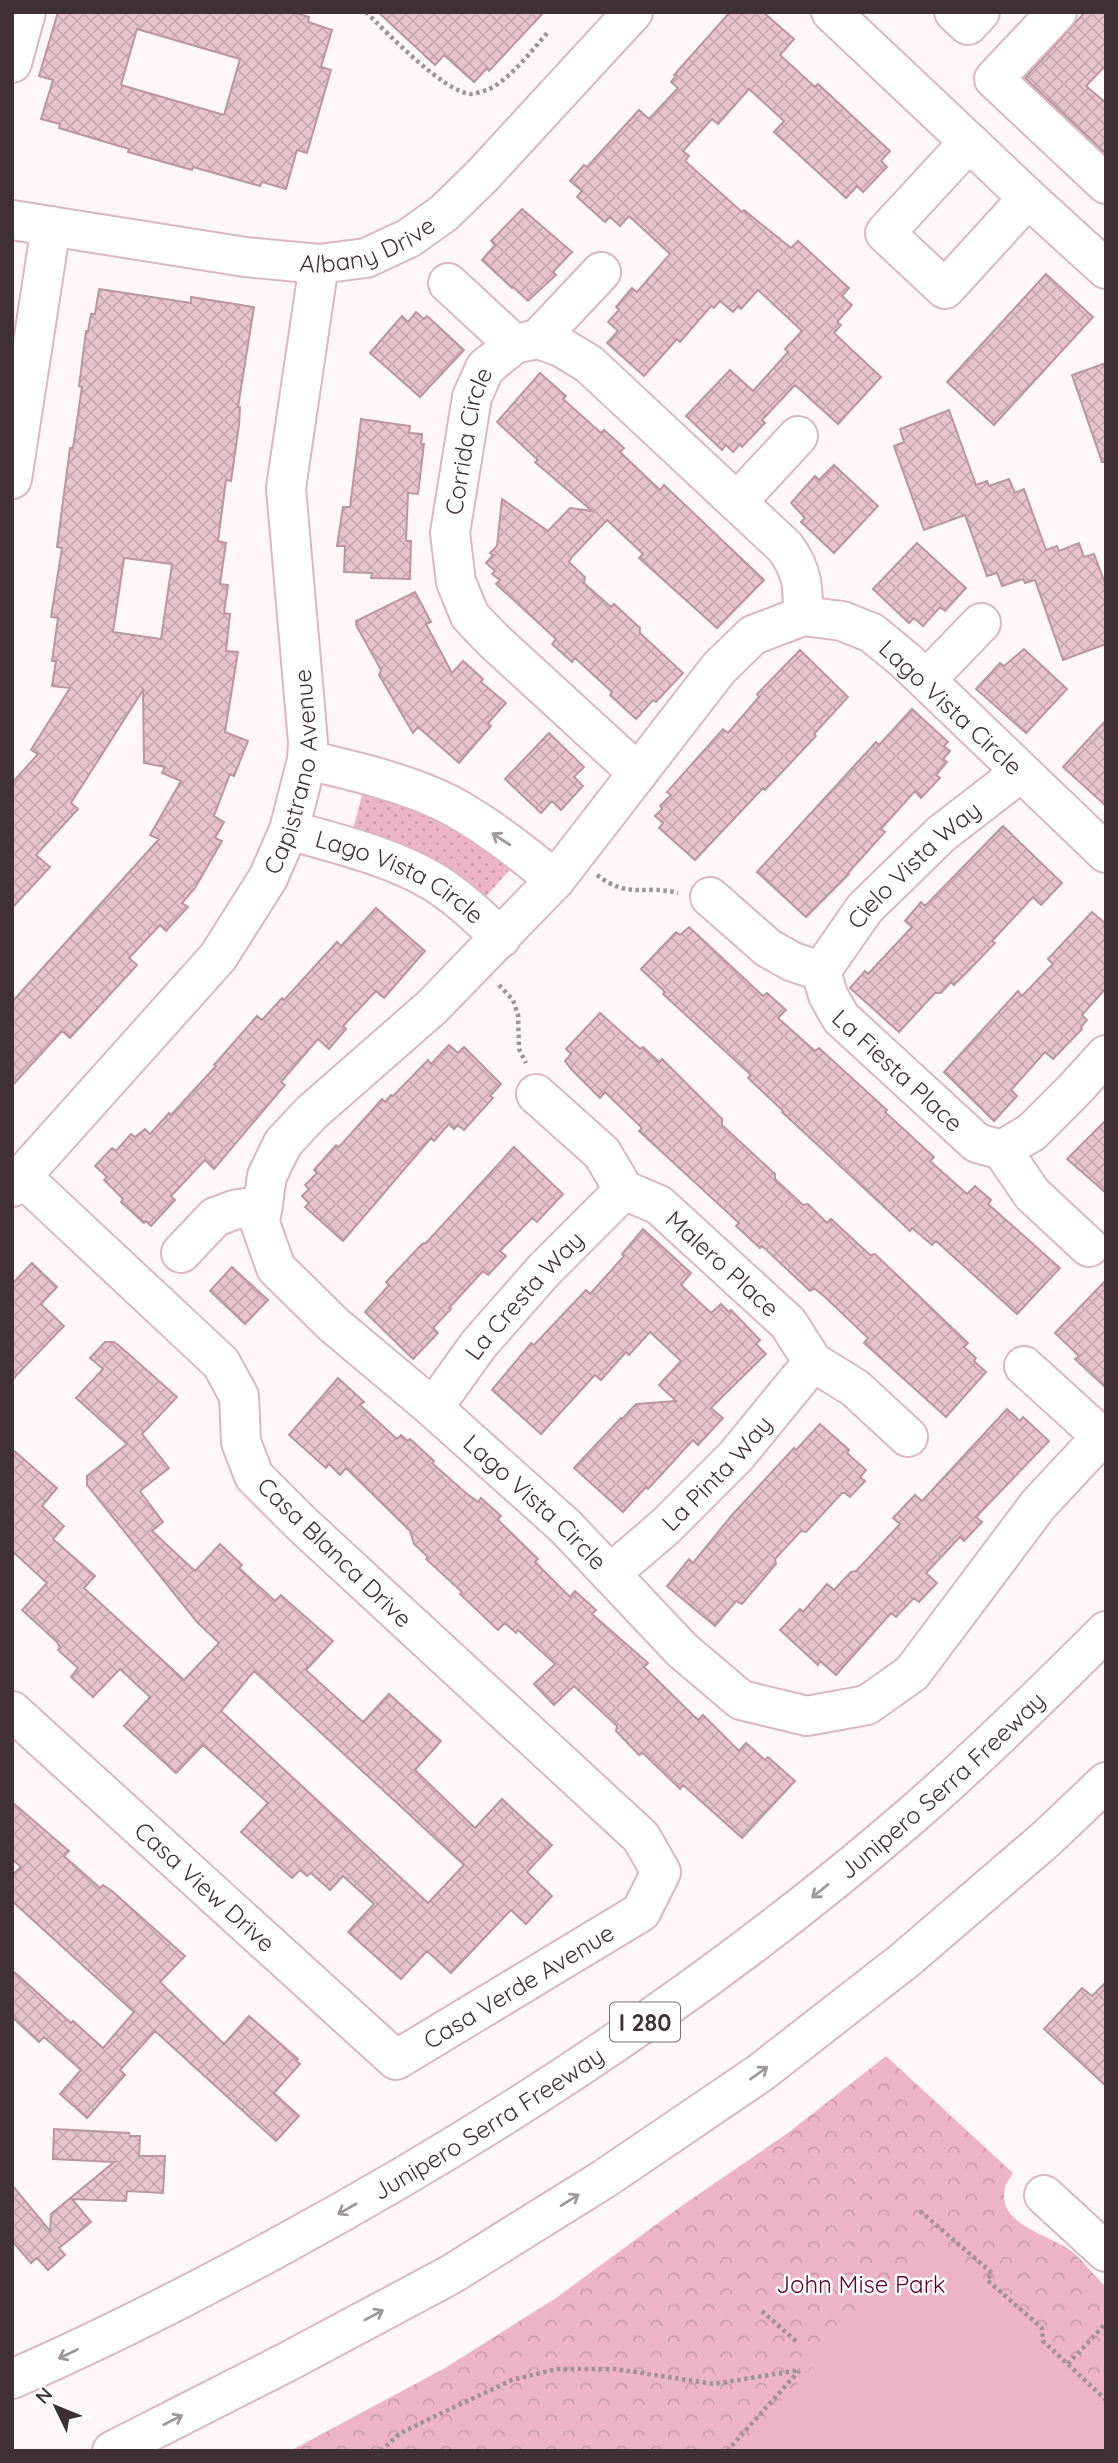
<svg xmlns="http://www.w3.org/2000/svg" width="1118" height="2463" viewBox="0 0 1118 2463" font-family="Quicksand,sans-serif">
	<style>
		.grass { fill: url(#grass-dots) }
		.park { fill: url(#park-crowns) }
		.garden { fill: #ecb4c6 }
		.building { fill: url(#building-cross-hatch); stroke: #b996a1; stroke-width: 2; fill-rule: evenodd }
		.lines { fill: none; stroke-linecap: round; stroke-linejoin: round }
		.minor-casing { stroke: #dbb7c2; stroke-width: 42 }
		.highway-casing { stroke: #dbb7c2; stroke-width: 42 }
		.path { stroke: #9e9396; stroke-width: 4.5; stroke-dasharray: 3.5 3.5; stroke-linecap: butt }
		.minor { stroke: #fff; stroke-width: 38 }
		.highway { stroke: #fff; stroke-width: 38 }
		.oneway { stroke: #9e989a }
		.labels { text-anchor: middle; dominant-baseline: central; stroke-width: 5; stroke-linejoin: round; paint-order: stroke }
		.shield { fill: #fff; stroke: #786e71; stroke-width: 2 }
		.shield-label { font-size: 23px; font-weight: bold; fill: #3e3034 }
		.street-label { font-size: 24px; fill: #3e3034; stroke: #fff }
		.park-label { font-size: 24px; fill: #5d0030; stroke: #fff }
	</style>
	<defs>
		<pattern id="grass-dots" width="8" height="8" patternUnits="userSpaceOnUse" patternTransform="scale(1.75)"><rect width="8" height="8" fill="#ecb4c6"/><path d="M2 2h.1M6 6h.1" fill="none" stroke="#cb9bab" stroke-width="1.8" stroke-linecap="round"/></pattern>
		<pattern id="park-crowns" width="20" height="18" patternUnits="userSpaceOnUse" patternTransform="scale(1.75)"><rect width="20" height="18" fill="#ecb4c6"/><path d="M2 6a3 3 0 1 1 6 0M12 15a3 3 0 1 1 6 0" fill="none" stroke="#cb9bab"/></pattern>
		<pattern id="building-cross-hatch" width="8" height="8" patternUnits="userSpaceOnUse" patternTransform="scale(1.75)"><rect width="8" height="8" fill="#e7c3cd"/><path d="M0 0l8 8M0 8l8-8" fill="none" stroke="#c7a8b1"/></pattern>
	</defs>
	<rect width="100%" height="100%" fill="#fef6f9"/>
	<!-- grass -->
	<path class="grass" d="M 364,788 L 419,806 L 515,864 L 482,901 L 351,836 Z"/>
	<!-- park -->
	<path class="park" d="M 886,2056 L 1013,2173 C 1011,2177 1006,2183 1005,2187 C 996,2223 1045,2234 1067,2248 C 1081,2257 1093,2275 1106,2287 L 1106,2451 L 290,2451 L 445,2368 L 556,2298 L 680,2207 L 788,2133 Z"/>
	<!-- garden -->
	<path class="garden" d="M 941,2253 L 1106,2406 L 1106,2451 L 736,2451 L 915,2254 Z"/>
	<!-- building -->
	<path class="building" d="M 58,12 L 292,12 L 309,17 L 308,22 L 332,30 L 321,67 L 331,70 L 307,153 L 297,150 L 286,189 L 262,182 L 260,186 L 193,167 L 192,170 L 128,152 L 129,149 L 59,128 L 60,124 L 41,119 L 53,80 L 39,76 ZM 137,29 L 240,59 L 224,115 L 121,85 Z
		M 378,12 L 544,12 L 489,71 L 487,68 L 474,82 L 444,55 L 435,65 Z
		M 730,12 L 763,12 L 794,39 L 780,55 L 815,87 L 818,84 L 890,151 L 881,161 L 887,167 L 863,192 L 857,186 L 846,198 L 774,132 L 784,121 L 749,89 L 718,124 L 712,119 L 683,151 L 689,156 L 685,161 L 742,212 L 744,210 L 791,248 L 798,241 L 849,288 L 842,296 L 852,305 L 837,322 L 841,325 L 834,333 L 881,377 L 838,424 L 795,385 L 762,420 L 765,423 L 742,447 L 740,444 L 733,452 L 726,445 L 722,450 L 686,416 L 730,370 L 753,391 L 788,352 L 785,349 L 802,331 L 758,290 L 741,309 L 738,306 L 733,312 L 720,301 L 714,308 L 711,306 L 680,342 L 677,339 L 644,376 L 607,343 L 618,331 L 608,322 L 619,310 L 616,307 L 632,288 L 637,292 L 670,254 L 629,216 L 620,226 L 610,217 L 605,222 L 577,197 L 582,191 L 570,181 L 584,165 L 587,167 L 639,110 L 649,119 L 678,88 L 671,82 L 676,76 L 674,75 Z
		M 1085,12 L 1106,12 L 1106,65 L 1086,86 L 1106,103 L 1106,154 L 1025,78 Z
		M 522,209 L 572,252 L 553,272 L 556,275 L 528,301 L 513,287 L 512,288 L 482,260 L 495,245 L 491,241 Z
		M 1046,274 L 1093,317 L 994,425 L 947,382 Z
		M 99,289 L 191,303 L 191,297 L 254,307 L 238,407 L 240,407 L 239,425 L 231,481 L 226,480 L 218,541 L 226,543 L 220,584 L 228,585 L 224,613 L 230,614 L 226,651 L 238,652 L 225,732 L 248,741 L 234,776 L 230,774 L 214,816 L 224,822 L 215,838 L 222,841 L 195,888 L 182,903 L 188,907 L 166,931 L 160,925 L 129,958 L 137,965 L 70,1038 L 62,1031 L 12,1086 L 12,1002 L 159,839 L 150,835 L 181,781 L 162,773 L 165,767 L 144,763 L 143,690 L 71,803 L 78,809 L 36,855 L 50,867 L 12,908 L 12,783 L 38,754 L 31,750 L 70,688 L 52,686 L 56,661 L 52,661 L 58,618 L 51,617 L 62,548 L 57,547 L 70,448 L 73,448 L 82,387 L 79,386 L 86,331 L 88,331 L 91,314 L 95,314 ZM 124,558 L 172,564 L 161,639 L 113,632 Z
		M 416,312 L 424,319 L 427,316 L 464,350 L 420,397 L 370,353 L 402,316 L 408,322 Z
		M 1106,363 L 1106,462 L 1102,462 L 1072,375 Z
		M 540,373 L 566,396 L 563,399 L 601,433 L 604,430 L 624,448 L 620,452 L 660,490 L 664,485 L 764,580 L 717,628 L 639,558 L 643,554 L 607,520 L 572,557 L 569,562 L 585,577 L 584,583 L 611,607 L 614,604 L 640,628 L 640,633 L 683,673 L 656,702 L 653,700 L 636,719 L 610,695 L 612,692 L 575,658 L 572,662 L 552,644 L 556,639 L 496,584 L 500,580 L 492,574 L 495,571 L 486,563 L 493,555 L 490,553 L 497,546 L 502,499 L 548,531 L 570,508 L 592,511 L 535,462 L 538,460 L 497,422 Z
		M 949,410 L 976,485 L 987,481 L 989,486 L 1009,479 L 1015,493 L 1024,489 L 1046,550 L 1057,546 L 1059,551 L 1079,543 L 1084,557 L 1094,554 L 1106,586 L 1106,644 L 1063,660 L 1035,580 L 1025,583 L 1023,579 L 1002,586 L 997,573 L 987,576 L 965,515 L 924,530 L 894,446 L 904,442 L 900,429 Z
		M 361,419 L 410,426 L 409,433 L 422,434 L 421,444 L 424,444 L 418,494 L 408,493 L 406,541 L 411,541 L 410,579 L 371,578 L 372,573 L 344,572 L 345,546 L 337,546 L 343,507 L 350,507 Z
		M 834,465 L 878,506 L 834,553 L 801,522 L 805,518 L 791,503 L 815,476 L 819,480 Z
		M 917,543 L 966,588 L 945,611 L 940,607 L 923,626 L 914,618 L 909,623 L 873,589 Z
		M 415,592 L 431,622 L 426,624 L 452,673 L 463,661 L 483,679 L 481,682 L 506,703 L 488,723 L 491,726 L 459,763 L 418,727 L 413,733 L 379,675 L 381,670 L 356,625 L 356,621 Z
		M 1024,649 L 1067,689 L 1026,733 L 976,689 L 1000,663 L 1004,666 Z
		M 800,650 L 848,697 L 814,734 L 816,736 L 765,790 L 763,788 L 695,860 L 659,828 L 663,823 L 655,816 L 662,809 L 660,806 L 671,795 L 667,792 L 723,729 L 728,733 L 759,697 L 757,694 Z
		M 912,709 L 948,742 L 944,746 L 950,751 L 943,759 L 947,762 L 936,775 L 940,778 L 921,798 L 915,791 L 881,829 L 885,832 L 848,873 L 849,874 L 806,917 L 757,872 L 876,742 L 879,745 Z
		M 1106,720 L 1106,806 L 1063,767 Z
		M 549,733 L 584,767 L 574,777 L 583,786 L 561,810 L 552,801 L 541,813 L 505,779 Z
		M 1003,826 L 1062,883 L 1041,905 L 1033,897 L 992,941 L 995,943 L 970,969 L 954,985 L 951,982 L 941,993 L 935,993 L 899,1032 L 850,988 L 865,971 L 868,974 L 912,927 L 905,921 L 921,902 L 925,906 Z
		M 376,908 L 425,951 L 384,998 L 376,991 L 343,1026 L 346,1029 L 329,1049 L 318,1039 L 281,1082 L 285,1085 L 214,1169 L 205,1160 L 171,1196 L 175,1200 L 151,1226 L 146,1221 L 144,1223 L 121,1202 L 123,1199 L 104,1180 L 107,1177 L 95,1166 L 112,1148 L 116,1151 L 131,1134 L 135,1137 L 145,1129 L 150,1134 L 169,1113 L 171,1115 L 216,1066 L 214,1065 L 257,1016 L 262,1020 L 282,998 L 284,1000 L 337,942 L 341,946 Z
		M 1092,912 L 1106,924 L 1106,988 L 1082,1015 L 1087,1020 L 1081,1027 L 1082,1029 L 1053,1059 L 1045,1052 L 1011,1090 L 1017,1096 L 994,1121 L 944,1072 L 1018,991 L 1022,996 L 1053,964 L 1048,959 Z
		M 689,927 L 763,996 L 767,993 L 786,1010 L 778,1018 L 815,1051 L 819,1048 L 887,1110 L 885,1112 L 934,1157 L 930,1161 L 967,1194 L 975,1186 L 991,1200 L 988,1204 L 1060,1268 L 1017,1314 L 936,1241 L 932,1245 L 912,1228 L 910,1231 L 782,1112 L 783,1111 L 748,1078 L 751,1075 L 663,994 L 665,992 L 641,969 L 676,932 L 680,935 Z
		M 600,1013 L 640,1049 L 643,1047 L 659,1062 L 662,1059 L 722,1119 L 722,1125 L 775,1174 L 775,1179 L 803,1205 L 808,1204 L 827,1223 L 831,1219 L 870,1255 L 875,1254 L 968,1343 L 964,1347 L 976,1358 L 974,1361 L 986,1372 L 946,1417 L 864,1343 L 868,1338 L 826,1298 L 814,1288 L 810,1291 L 762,1246 L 760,1248 L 736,1226 L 739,1223 L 639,1131 L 642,1128 L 605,1092 L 600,1098 L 571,1069 L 565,1061 L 571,1054 L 566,1049 Z
		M 449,1045 L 458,1053 L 464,1047 L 501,1084 L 490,1096 L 493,1098 L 464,1130 L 458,1125 L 454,1129 L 449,1124 L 434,1141 L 431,1138 L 343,1241 L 305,1207 L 309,1203 L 302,1196 L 309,1189 L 305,1185 L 317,1173 L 314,1170 L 336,1145 L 339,1147 L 382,1099 L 385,1102 L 391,1095 L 393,1096 L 428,1060 L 431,1064 Z
		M 1106,1120 L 1106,1193 L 1067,1159 Z
		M 514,1147 L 563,1194 L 537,1222 L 532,1218 L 500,1251 L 506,1256 L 488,1275 L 483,1271 L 449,1308 L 451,1309 L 433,1328 L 438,1333 L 413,1359 L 365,1312 L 389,1285 L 386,1282 L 422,1244 L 426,1243 Z
		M 643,1229 L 691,1273 L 681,1285 L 711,1313 L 721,1304 L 729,1312 L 731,1310 L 760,1340 L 756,1344 L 766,1354 L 711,1408 L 723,1418 L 698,1445 L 693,1440 L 648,1489 L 646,1487 L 623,1512 L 574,1468 L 621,1418 L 622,1419 L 636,1404 L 676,1401 L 659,1385 L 681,1361 L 650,1332 L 629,1355 L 626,1352 L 601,1380 L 595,1375 L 593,1377 L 541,1434 L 492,1390 L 531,1343 L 534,1345 L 586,1290 L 590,1294 L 624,1256 L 622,1254 Z
		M 32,1263 L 57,1287 L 41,1304 L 64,1326 L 12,1380 L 12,1284 Z
		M 232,1267 L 268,1300 L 245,1324 L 210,1291 Z
		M 1106,1280 L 1106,1388 L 1075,1359 L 1079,1356 L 1055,1333 Z
		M 105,1342 L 114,1342 L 122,1348 L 177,1397 L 142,1434 L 169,1468 L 140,1491 L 163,1522 L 152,1531 L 195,1571 L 220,1544 L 242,1565 L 239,1568 L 275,1601 L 281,1595 L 333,1641 L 306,1670 L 363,1722 L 389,1694 L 441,1741 L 415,1770 L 475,1828 L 502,1799 L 552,1845 L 527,1872 L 552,1896 L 526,1924 L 511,1910 L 451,1973 L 427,1951 L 401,1979 L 348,1932 L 374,1904 L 343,1876 L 330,1890 L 311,1873 L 307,1876 L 300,1870 L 292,1878 L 241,1832 L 268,1803 L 203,1745 L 176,1773 L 124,1726 L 150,1697 L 120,1669 L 93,1697 L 71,1677 L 78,1668 L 58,1650 L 60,1648 L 57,1642 L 22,1610 L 47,1583 L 12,1551 L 12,1449 L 57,1488 L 42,1506 L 64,1526 L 53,1539 L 95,1576 L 84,1588 L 184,1680 L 219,1643 L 197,1622 L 87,1485 L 87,1476 L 127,1444 L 76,1398 L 103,1369 L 90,1358 ZM 254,1671 L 464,1865 L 428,1903 L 221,1711 Z
		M 338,1378 L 364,1402 L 360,1405 L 397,1439 L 401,1435 L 408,1441 L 410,1439 L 434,1461 L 432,1463 L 466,1493 L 478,1502 L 481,1498 L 501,1516 L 498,1520 L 538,1559 L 535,1562 L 570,1597 L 575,1591 L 596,1610 L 592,1614 L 648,1663 L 644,1667 L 698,1720 L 703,1715 L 739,1751 L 746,1743 L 765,1760 L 768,1757 L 795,1781 L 742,1838 L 683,1785 L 680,1789 L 643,1753 L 639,1755 L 616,1731 L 617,1726 L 574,1686 L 554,1705 L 534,1684 L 555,1664 L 518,1630 L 516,1633 L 505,1623 L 498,1630 L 460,1594 L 462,1592 L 426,1559 L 428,1557 L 414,1544 L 410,1531 L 346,1468 L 340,1475 L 329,1464 L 326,1468 L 289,1435 Z
		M 1007,1409 L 1020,1421 L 1023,1417 L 1049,1441 L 976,1517 L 982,1522 L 964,1541 L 960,1537 L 926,1573 L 937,1583 L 919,1602 L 914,1598 L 896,1617 L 891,1613 L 836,1675 L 820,1661 L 818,1665 L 780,1630 L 800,1609 L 803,1612 L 827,1584 L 834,1590 L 851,1572 L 856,1571 L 900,1524 L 893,1518 L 915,1495 L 922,1501 Z
		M 820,1424 L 849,1450 L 847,1453 L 866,1470 L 860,1477 L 865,1481 L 850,1497 L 845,1493 L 842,1493 L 806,1532 L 801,1531 L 775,1559 L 776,1564 L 742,1604 L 736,1601 L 715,1626 L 667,1586 L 689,1559 L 693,1563 L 732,1515 L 794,1448 L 796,1450 Z
		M 12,1802 L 69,1851 L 64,1856 L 100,1888 L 103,1885 L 112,1891 L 185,1956 L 160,1982 L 224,2044 L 249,2016 L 298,2059 L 296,2061 L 300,2064 L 274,2093 L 299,2116 L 276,2141 L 155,2031 L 120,2070 L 125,2075 L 87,2118 L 60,2094 L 81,2070 L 44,2037 L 39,2042 L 12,2017 L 12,1970 L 71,2023 L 73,2021 L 103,2048 L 134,2012 L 12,1901 L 12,1875 L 21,1867 L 12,1859 Z
		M 1106,1982 L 1106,2086 L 1044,2029 L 1082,1988 L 1092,1996 Z
		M 54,2129 L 129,2133 L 130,2136 L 140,2136 L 139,2156 L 165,2156 L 163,2193 L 127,2191 L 126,2201 L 72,2199 L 91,2222 L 59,2248 L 65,2255 L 48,2270 L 37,2258 L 31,2263 L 12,2241 L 12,2185 L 50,2231 L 51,2214 L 114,2162 L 53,2159 Z"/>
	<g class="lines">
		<!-- minor casing -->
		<g class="minor-casing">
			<g id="minor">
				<path d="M 831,12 L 969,142 L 885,233 L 945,289 L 1028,198 L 1106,269"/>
				<path d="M 954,12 L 968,25 L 980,12"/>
				<path d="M 1057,12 L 994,79 L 1106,184"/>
				<path d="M 12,63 L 26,12"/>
				<path d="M 969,142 L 1028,198"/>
				<path id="s1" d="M 12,220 L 245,257 L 319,264 L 366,258 L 409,238 L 444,213 L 482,176 L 633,12"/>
				<path d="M 448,283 L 514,344"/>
				<path d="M 538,339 L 601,272"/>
				<path d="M 12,479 L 51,226"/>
				<path d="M 737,502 L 798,436"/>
				<path d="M 926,680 L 981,623"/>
				<path d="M 307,760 C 354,771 407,783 450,805 C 487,825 523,853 555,880"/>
				<path id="s2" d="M 638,773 L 493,640 L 470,616 L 456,582 L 450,533 L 472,397 L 485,368 L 514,344 L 538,339 L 561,347 L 589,364 L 785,547 C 803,571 803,587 803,616"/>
				<path id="s3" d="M 289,830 C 338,844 390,856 434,882 C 458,897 480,918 501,938"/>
				<path id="s4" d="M 1106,853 L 906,661 L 872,633 L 842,621 L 803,616 L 753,635 L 719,668 L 555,880 L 432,1007 L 311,1113 L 283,1143 L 267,1176 L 260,1223 L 276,1268 L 334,1325 L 433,1408 L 566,1527 L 682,1650 L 741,1700 L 807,1716 L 867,1705 L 912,1673 L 1038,1505 L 1106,1432"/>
				<path id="s5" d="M 710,897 L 768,948 L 793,962 L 821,971 L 828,995 L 841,1018 L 977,1143 L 1002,1150 L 1032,1194 L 1089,1247"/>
				<path id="s6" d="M 821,971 L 865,908 L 941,834 L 1020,773"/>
				<path id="s7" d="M 536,1094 L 602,1153 L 624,1190 L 659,1205 L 788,1323 L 813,1362 L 855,1388 L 908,1437"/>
				<path d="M 1002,1150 L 1032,1132 L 1074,1090 L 1106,1055"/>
				<path id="s8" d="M 12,1187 L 218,957 L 268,878 L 289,830 L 307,760 L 308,742 L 286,488 L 319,264"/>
				<path d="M 181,1253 L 215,1217 L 234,1210 L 263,1205"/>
				<path d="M 1024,1366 L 1101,1436"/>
				<path id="s9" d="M 433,1408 L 479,1344 L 545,1269 L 624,1190"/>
				<path id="s10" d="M 610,1574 L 666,1526 L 736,1456 L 813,1362"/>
				<path id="s11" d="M 12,1711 L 396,2060 L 641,1912 L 661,1872 L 641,1837 L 302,1524 L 254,1476 L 241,1442 L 239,1396 L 221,1363 L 22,1177"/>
				<path d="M 1044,2195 L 1106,2252"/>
			</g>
		</g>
		<!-- highway casing -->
		<g class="highway-casing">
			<g id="highway">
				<path id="s12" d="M 12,2379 C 104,2339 194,2293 282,2245 C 505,2124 719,1982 912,1815 C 979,1757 1043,1694 1106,1631"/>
				<path d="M 112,2451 L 287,2362 L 450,2275 L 604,2179 L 760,2073 L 905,1960 L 1046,1839 L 1106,1782"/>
			</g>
		</g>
		<!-- path -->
		<path class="path" d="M 366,12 C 386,32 445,93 471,94 C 475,94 483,91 487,90 C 509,81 533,49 549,31
			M 597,875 C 630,900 643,884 678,893
			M 499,985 L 513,1000 L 518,1015 L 519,1049 L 526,1063
			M 920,2211 L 992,2273 L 987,2280 L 1042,2328 L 1043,2341 L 1106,2400
			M 762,2311 L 798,2343
			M 1068,2364 L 1106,2323
			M 381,2451 L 399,2434 L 431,2418 L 512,2380 L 557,2369 L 615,2369 L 714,2384 L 800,2370
			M 727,2451 L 799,2371"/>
		<!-- minor -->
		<use href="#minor" class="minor"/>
		<!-- highway -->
		<use href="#highway" class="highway"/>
	</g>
	<!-- one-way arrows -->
	<defs><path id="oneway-shaft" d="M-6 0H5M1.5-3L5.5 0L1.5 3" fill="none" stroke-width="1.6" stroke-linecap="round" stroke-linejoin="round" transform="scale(1.75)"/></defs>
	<g class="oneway">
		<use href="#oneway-shaft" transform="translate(501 839) rotate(-147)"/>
		<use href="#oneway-shaft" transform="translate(820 1891) rotate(141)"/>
		<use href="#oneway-shaft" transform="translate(759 2073) rotate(-36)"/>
		<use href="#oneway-shaft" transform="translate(570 2200) rotate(-32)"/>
		<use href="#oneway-shaft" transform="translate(347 2209) rotate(150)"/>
		<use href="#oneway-shaft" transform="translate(374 2315) rotate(-28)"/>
		<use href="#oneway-shaft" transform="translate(68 2354) rotate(154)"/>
		<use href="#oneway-shaft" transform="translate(173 2420) rotate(-27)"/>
	</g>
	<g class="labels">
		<!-- shield labels -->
		<rect class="shield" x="610" y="2002.5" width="70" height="39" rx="5"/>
		<g class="shield-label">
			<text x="645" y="2022">I 280</text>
		</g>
		<!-- street labels -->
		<g class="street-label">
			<text stroke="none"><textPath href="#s1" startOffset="362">Albany Drive</textPath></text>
			<text stroke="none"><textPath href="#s2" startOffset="410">Corrida Circle</textPath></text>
			<text transform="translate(951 707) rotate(43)">Lago Vista Circle</text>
			<text stroke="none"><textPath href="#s8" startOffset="513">Capistrano Avenue</textPath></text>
			<text stroke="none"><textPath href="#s6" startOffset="142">Cielo Vista Way</textPath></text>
			<text stroke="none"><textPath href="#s3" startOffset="121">Lago Vista Circle</textPath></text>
			<text stroke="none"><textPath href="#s5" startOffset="264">La Fiesta Place</textPath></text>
			<text stroke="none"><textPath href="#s7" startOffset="256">Malero Place</textPath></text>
			<text stroke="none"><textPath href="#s9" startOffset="145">La Cresta Way</textPath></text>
			<text stroke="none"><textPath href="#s10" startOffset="147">La Pinta Way</textPath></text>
			<text stroke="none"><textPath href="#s4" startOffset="1622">Lago Vista Circle</textPath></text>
			<text transform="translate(335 1552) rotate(44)">Casa Blanca Drive</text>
			<text stroke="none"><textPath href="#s12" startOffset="1108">Junipero Serra Freeway</textPath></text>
			<text stroke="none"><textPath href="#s11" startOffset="261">Casa View Drive</textPath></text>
			<text stroke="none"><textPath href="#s11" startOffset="662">Casa Verde Avenue</textPath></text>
			<text stroke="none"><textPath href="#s12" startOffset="541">Junipero Serra Freeway</textPath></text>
		</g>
		<!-- park labels -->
		<g class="park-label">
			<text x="861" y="2284">John Mise Park</text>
		</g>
	</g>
	<!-- border -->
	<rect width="1118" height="2463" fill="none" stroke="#3e3034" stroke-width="28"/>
	<!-- north arrow -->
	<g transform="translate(56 2407) rotate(313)" stroke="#ffffff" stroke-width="5" paint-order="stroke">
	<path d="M0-5L12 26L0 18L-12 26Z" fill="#3e3034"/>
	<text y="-10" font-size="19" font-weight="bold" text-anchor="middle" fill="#3e3034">N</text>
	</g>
</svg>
